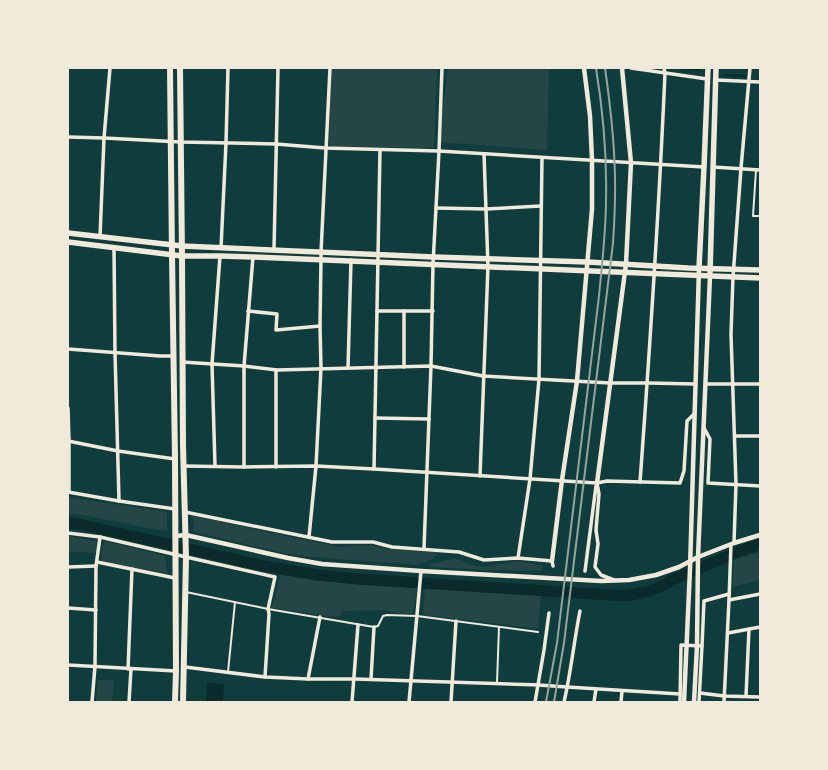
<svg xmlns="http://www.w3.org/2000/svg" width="828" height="770" font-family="Ubuntu,sans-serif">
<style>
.green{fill:#244646}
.water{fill:#0a2a2b}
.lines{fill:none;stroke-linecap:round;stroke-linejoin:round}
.stream{stroke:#0a2a2b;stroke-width:2}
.river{stroke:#0a2a2b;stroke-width:11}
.service{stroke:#f1e9da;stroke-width:2}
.minor{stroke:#f1e9da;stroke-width:3.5}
.tertiary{stroke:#f1e9da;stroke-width:4.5}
.primary{stroke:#f1e9da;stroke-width:5.5}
.trunk{stroke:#f1e9da;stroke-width:6}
.rail{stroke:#97a49c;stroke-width:2}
</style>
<rect width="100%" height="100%" fill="#0f3d3e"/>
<g class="green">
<polygon points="331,68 437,68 434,147 433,148 329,146 329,143"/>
<polygon points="448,68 549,68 547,150 438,142"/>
<path d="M68,497L167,512V531C134,526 101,517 68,513Z"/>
<path d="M193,516L339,547L371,545L387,549L435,552L437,554C433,560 423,563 416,565L313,557L284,553L194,532L193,525Z"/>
<polygon points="68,536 97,541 95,553 68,552"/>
<polygon points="105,541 165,556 167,573 104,563 101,558 103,545"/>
<polygon points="760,552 760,580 733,587 734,560"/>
<polygon points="455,558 471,565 485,567 517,561 542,565 542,571 485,570 430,567 430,564"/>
<path d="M280,575L323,581L417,588L413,613C401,616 390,610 378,610C366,610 354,611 342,611L340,617L325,616L272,608Z"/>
<polygon points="425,586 541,595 538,628 535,628 423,615"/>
<polygon points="98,680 114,680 112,702 96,702"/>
</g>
<polygon class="water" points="207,683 224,684 223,702 206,702"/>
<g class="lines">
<g class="stream">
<polyline points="677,68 698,70"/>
<polyline points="724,75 745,76"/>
</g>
<polyline class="river" points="68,523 79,524 264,566 318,575 358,579 626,596 650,591 664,585 672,580 702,567 742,550 760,544"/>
<g class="service">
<polyline points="756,170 753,216 760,216"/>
<polyline points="186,592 268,609 374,627 378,626 383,616 387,615 417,616 538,632"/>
<polyline points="228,672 235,602"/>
<polyline points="497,683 499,627"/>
</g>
<g class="minor">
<polyline points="631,68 707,79"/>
<polyline points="716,80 760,82"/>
<polyline points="68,137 104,138 181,142 276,144 325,148 439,151 704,167"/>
<polyline points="713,167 760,170"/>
<polyline points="436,208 486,209 541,206"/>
<polyline points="100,237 104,138 110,68"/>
<polyline points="114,248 115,353 119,501"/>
<polyline points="221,248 226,143 228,68"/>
<polyline points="274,249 278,68"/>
<polyline points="248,311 277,314 276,330 320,326"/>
<polyline points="377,311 433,311"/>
<polyline points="68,349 160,356 174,356"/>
<polyline points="182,362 244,366 277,370 431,366 483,376 610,383 648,383 695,384"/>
<polyline points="404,367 404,311"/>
<polyline points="348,368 351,260"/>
<polyline points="276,370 276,467"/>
<polyline points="706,384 760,384"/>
<polyline points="68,408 69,441 69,492"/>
<polyline points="375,418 429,419"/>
<polyline points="704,428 710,439 708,483 760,486"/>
<polyline points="735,436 760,436"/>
<polyline points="68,441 118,451 175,459"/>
<polyline points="184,466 244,467 316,466 374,469 597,483 607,481 680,483 684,471 687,421 694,414"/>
<polyline points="215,466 212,364 220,256"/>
<polyline points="244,467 244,366 253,257"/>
<polyline points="374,469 380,150"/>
<polyline points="480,476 488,266 484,154"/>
<path d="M640,482C650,346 659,209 665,73L664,68"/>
<polyline points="597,483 599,494 596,530 598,544 595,567 601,575 614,580"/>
<polyline points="68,492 119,501 175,509"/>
<polyline points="185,512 332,542 373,542 392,547 459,552 484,560 518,558 552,561 553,566"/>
<polyline points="68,533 100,537 186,557 275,577 268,609 269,614 265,677"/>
<polyline points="309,537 316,466 321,368 320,326 321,259 321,252 330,68"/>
<polyline points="734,543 736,484 731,334 733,277 741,168 750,68"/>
<polyline points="424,548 431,366 433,264 439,151 442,68"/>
<polyline points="518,558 530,479 539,379 542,158"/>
<polyline points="97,562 175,578"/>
<polyline points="68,567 96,566"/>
<polyline points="585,571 596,486"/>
<polyline points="729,600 760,594"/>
<polyline points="68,608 96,610"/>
<polyline points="728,633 760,627"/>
<polyline points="68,665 176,671"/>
<polyline points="185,667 265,677 308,679 355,679 539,685 567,687 680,694"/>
<polyline points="128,669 132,569"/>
<polyline points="308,679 320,617"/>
<polyline points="371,679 374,627"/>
<polyline points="700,693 724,696 760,697"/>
<polyline points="746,696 749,629"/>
<polyline points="92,702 95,666 96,566 100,537"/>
<polyline points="129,702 131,669"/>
<polyline points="352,702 358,625"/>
<polyline points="409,702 421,571"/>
<polyline points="451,702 456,621"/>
<polyline points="535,702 544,650 549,613"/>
<path d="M564,702C571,672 574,641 580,611"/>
<polyline points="594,702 596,689"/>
<polyline points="621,702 622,691"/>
<polyline points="680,702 681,645 702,646"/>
<polyline points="699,702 702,646 704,601 729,594"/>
<polyline points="724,702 729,600 731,544"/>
</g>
<g class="tertiary">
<polyline points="597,483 626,264 631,163 622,68"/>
<polyline points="175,536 186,535 288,558 322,564 421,571 601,581 629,580 656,575 679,567 698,557 734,543 760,535"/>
<polyline points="552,561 562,480 577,381 592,209 592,160 590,116 584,68"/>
<polyline points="684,702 690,569 699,268"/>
<polyline points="694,702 697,646 698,557 710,276"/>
</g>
<g class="primary">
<polyline points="68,233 182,246 434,257 588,262 688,268 760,270"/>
<path d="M68,242L182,256H220L253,257C422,263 591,270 760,278"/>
<polyline points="699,268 704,167 708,68"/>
<polyline points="710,272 716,68"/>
</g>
<g class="trunk">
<polyline points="170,68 172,255 175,459 176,671 175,702"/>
<polyline points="180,68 182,256 183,445 186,557 183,702"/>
</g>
<g class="rail">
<path d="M546,702L557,643L599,296C602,264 606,232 606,199C607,155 603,111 596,68"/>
<path d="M554,702L564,643L613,243C614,227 615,212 615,196C616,154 611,110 605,68"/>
</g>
</g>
<rect width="828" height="770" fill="none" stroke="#f1e9da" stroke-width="138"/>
</svg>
